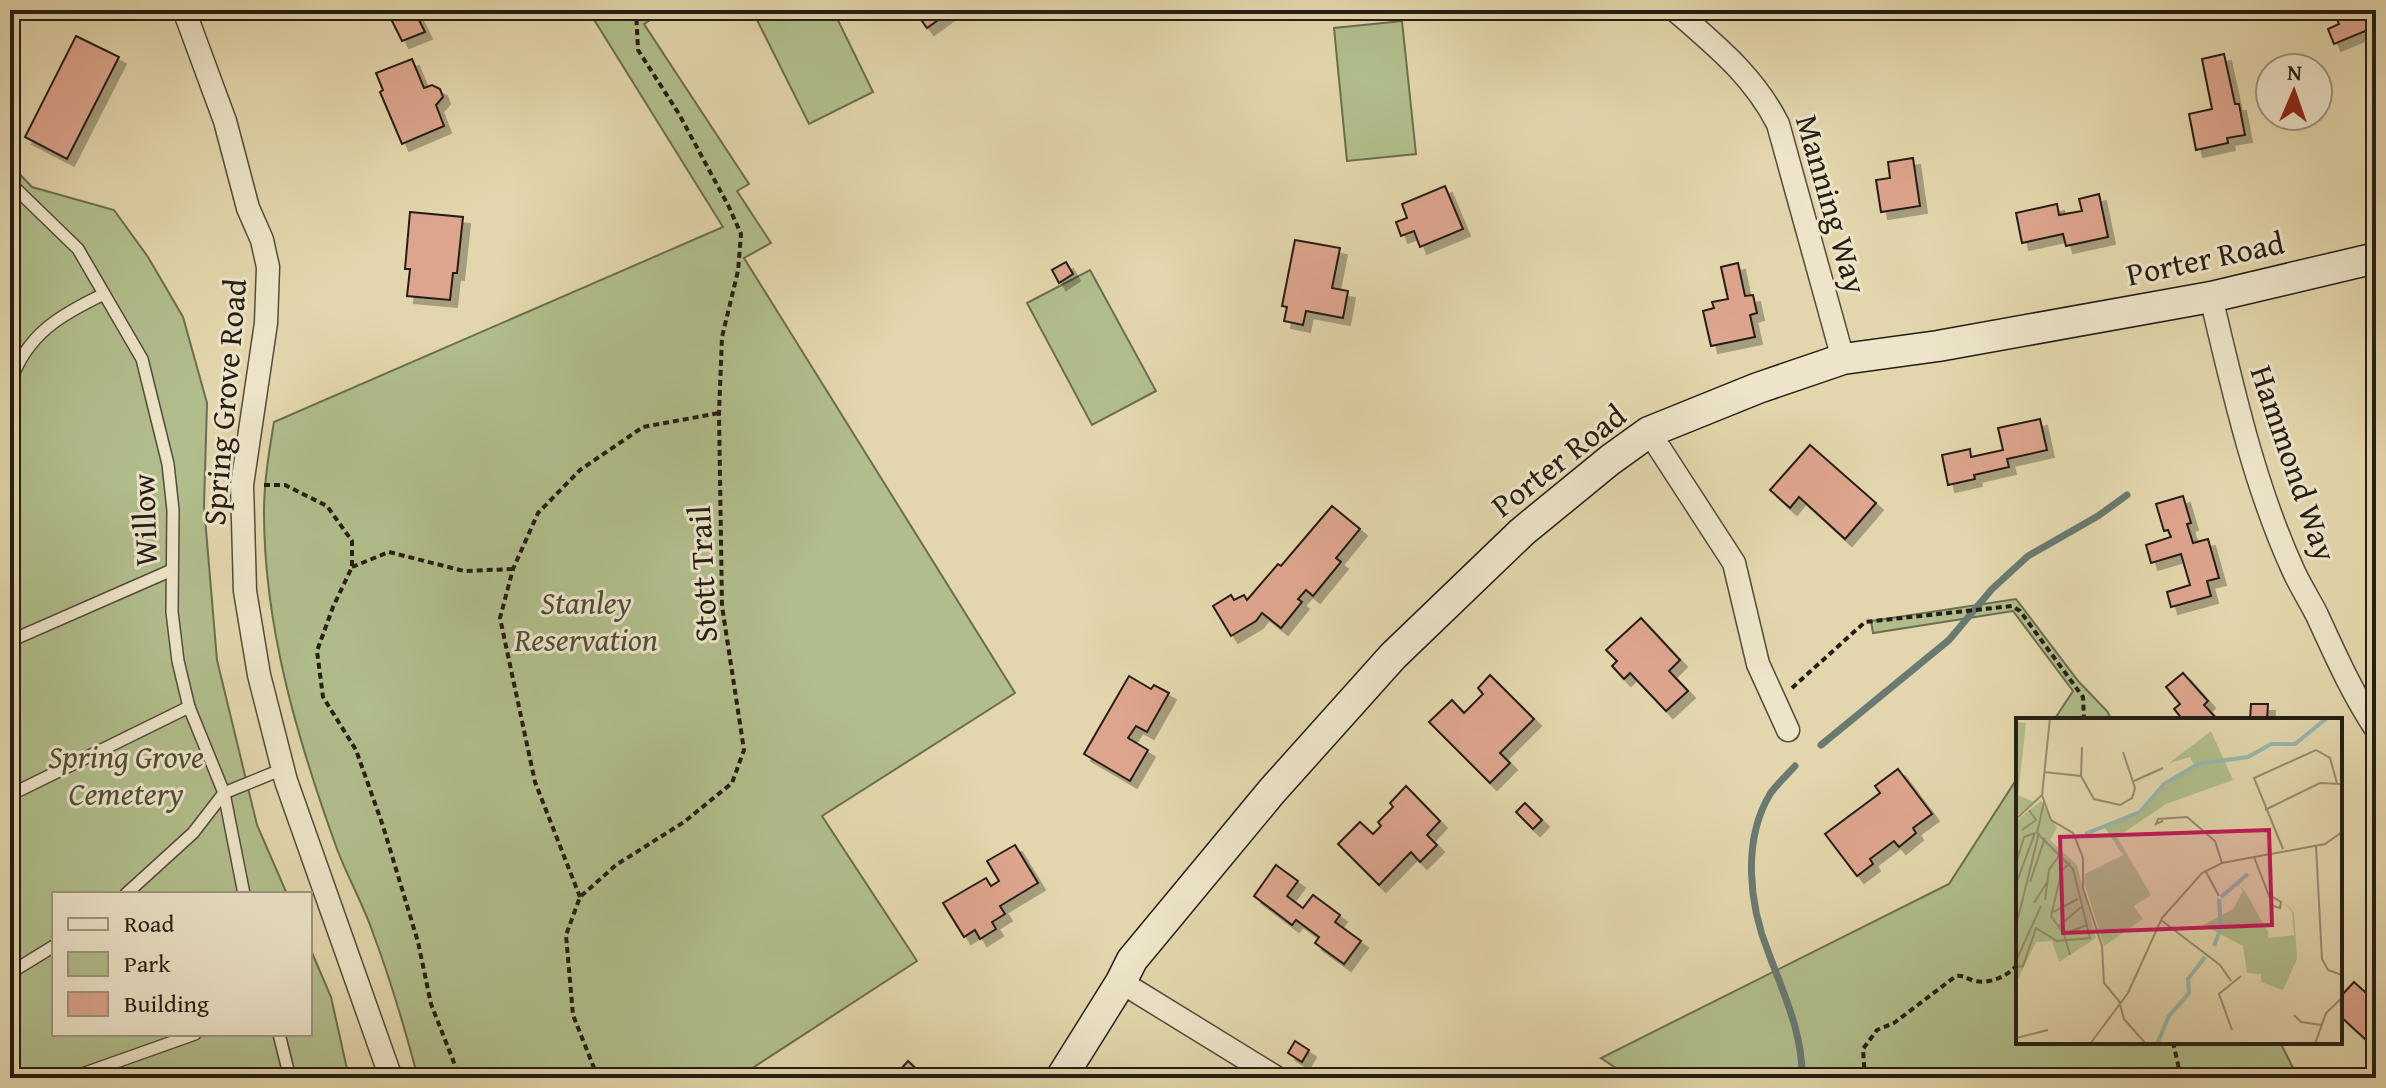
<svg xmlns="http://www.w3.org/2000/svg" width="2386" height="1088" font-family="'Gentium Book Plus',serif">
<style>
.green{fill:#b1be8c;stroke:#6b6e50;stroke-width:2}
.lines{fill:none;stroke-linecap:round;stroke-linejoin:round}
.stream{stroke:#697a72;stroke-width:7}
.building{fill:#dda58d;stroke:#251e14;stroke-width:2;filter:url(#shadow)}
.lane-casing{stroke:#544c3a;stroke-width:14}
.street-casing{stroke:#544c3a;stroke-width:25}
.secondary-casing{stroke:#251e14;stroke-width:33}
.path{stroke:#251e14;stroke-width:4;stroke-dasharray:6 4;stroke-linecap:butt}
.lane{stroke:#ede4c9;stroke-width:11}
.street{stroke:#ede4c9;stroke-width:22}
.secondary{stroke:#ede4c9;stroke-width:30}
.labels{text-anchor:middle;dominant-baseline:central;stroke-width:6;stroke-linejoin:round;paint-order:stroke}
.street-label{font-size:32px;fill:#251e14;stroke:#ede4c9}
.park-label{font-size:32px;font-style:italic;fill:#4f4e38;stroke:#ede4c9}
.inset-river{fill:none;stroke:#96b8b0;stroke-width:4}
.inset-road{fill:none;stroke:#978c6f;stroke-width:2}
.view{fill:#c2185b;fill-opacity:0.15;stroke:#c2185b;stroke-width:4}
.inset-edge{fill:none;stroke:#251e14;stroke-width:4}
</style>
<defs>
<filter id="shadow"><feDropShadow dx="7" dy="7" stdDeviation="0" flood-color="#0004"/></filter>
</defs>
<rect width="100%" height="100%" fill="#e3d6ac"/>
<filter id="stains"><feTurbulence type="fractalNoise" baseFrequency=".0025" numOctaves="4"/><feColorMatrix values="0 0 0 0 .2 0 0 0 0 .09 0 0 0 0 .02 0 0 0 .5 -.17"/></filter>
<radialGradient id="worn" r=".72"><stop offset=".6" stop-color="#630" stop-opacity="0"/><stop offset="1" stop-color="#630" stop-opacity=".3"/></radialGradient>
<g class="green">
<path d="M588,10H666L644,24L749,184L737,191L771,243L744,258L1015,693L822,816L917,961L737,1078H418C405,1029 391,981 373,933C363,904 348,878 337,849C298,741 264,628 264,512C264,482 269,452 274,422L723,227Z"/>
<polygon points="752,10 833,10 873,92 809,124"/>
<polygon points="1402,21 1416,154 1347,161 1334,28"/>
<polygon points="10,164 32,187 114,210 148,257 183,317 207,403 204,506 217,660 257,825 287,894 54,894 54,1034 310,1034 310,948 331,997 349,1078 10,1078"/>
<polygon points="1090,270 1156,391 1092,425 1027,303"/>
<polygon points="2016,599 2079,682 2107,711 2112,720 2054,720 2073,691 2013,611 1873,633 1871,621"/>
<polygon points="2018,777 2018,1042 2280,1042 2298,1078 1631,1078 1601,1058 1949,884"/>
</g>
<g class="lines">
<g class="stream">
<polyline points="1821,745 1949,640 1992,589 2028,556 2098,516 2127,495"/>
<path d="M1795,766C1787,775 1777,784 1770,794C1742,841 1749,905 1769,954C1784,995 1803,1034 1802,1078"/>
</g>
</g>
<g class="building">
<polygon points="414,10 425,32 402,41 391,19"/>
<polygon points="914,10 952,10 927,28"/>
<polygon points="2333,10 2368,10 2375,27 2334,44 2328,29 2339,24"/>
<polygon points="76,36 119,57 67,159 25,137"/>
<polygon points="2224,54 2235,104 2239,104 2245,135 2227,138 2228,143 2196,150 2189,114 2212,109 2202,59"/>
<polygon points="412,59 424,88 432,85 440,89 443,97 436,105 444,126 402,144 380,92 383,90 376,73"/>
<polygon points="1913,158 1920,206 1881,212 1876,180 1890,178 1888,162"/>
<polygon points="1445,186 1463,229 1420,247 1414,231 1401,236 1396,222 1407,218 1402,204"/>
<polygon points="2099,194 2108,237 2066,246 2063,234 2022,243 2016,213 2057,204 2059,215 2082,211 2079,199"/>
<polygon points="410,212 463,217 457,273 453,273 450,300 407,296 410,269 405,269"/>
<polygon points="1295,240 1340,248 1332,288 1348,291 1343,318 1306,311 1303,325 1284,321 1287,307 1282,306"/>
<polygon points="1066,262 1073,274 1059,283 1052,270"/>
<polygon points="1738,263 1745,296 1753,295 1757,313 1750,315 1755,337 1711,346 1703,311 1714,308 1712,302 1728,299 1721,267"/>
<polygon points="2040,419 2047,450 2007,459 2009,467 1974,475 1975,479 1948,485 1942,455 1970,449 1971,457 2003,450 1998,428"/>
<polygon points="1810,445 1876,503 1845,539 1799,497 1790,508 1770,490"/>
<polygon points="2183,496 2191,523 2187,524 2193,543 2208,539 2219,578 2207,581 2211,596 2171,607 2167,592 2190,585 2181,554 2151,563 2146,545 2171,537 2168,530 2164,531 2156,504"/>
<polygon points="1332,506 1360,529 1336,558 1341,562 1313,596 1306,590 1298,599 1302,602 1281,628 1262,613 1256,621 1231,636 1213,606 1231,595 1234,600 1244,595 1247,600 1278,564 1281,566"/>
<polygon points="1641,618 1680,660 1669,671 1688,691 1666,711 1630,673 1624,679 1612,666 1617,661 1606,650"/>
<polygon points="2183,673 2208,701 2204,705 2218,720 2183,720 2174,709 2180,704 2166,687"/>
<polygon points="1490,675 1534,719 1500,753 1510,763 1490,783 1429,722 1452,700 1464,713 1483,694 1478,688"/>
<polygon points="1129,676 1151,689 1154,685 1169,693 1147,732 1136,726 1128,738 1148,750 1130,781 1084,754"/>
<polygon points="2251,704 2268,704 2267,720 2250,720"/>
<polygon points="1898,769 1932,814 1913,828 1916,833 1899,847 1894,841 1870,859 1873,864 1857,876 1825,834 1880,793 1875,786"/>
<polygon points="1406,786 1440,821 1427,835 1437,845 1420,862 1411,852 1379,885 1338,844 1360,822 1373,834 1381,826 1378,822 1393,807 1390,803"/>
<polygon points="1525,803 1542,820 1533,829 1516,812"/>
<polygon points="1015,845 1038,883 1000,906 1005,914 992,922 996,929 980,939 975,930 964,937 943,903 986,878 991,886 999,881 987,861"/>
<polygon points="1276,865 1298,881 1287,896 1303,908 1313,895 1340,915 1335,922 1361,941 1344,964 1315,943 1319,937 1296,920 1292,925 1254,896"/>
<polygon points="2354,982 2376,1002 2376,1049 2340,1016 2340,997"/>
<polygon points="1295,1041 1309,1050 1302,1062 1288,1053"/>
<polygon points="908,1061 926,1078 893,1078"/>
<polygon points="1494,1069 1514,1078 1490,1078"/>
</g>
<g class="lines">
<defs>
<g id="lane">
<polyline points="10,183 78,249 142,359 168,464 173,510 172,612 178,661 189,707 224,793 244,894"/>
<path d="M10,383C27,334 60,315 104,294"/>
<polyline points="10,641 172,570"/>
<polyline points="10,795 189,707"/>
<polyline points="126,894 193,833 224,793 283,769"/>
<polyline points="10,973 54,946"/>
<polyline points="279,1034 290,1078"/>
<polyline points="71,1078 195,1034"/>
</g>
<g id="street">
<polyline points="184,10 225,121 248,208 262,240 268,267 266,323 242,485 245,591 259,675 286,781 391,1078"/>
<path d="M1675,10C1716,46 1753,75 1778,124L1843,359"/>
<path d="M2211,297C2233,390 2254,485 2294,572C2301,587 2310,601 2317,615C2335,654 2352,693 2376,729"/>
<polyline points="1649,432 1734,563 1758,664 1788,730"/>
<polyline points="1121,982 1277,1078"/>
</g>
<polyline id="secondary" points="1061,1078 1121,982 1132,960 1272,791 1393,656 1522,532 1610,460 1649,432 1758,388 1843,359 1938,346 2211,297 2376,258"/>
</defs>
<use href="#lane" class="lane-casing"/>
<use href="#street" class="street-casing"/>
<use href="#secondary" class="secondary-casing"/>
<g class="path">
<polyline points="264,485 285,485 327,506 352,541 352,567 333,607 317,651 323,697 356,750 383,826 418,942 431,1004 460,1078"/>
<polyline points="352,567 389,552 464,571 512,569"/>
<polyline points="1792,688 1865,622 2012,606 2020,611 2083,697 2084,720"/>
<polyline points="580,897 535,782 500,618 513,569 538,513 580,470 643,427 719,413"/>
<polyline points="2173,1042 2181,1078"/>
<polyline points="598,1078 573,1015 566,935 580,897 616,865 684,822 732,783 744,750 722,606 719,413 722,337 738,271 741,234 729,207 679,114 638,50 636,10"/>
<path d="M1865,1078L1863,1049L1877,1030L1894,1023L1956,976C1964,975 1967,979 1975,981C1991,984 2008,976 2018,964"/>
</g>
<use href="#lane" class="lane"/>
<use href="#street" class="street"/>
<use href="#secondary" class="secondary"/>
</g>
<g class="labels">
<g class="street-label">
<text transform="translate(1832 204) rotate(74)">Manning Way</text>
<text transform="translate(2205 258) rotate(-12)">Porter Road</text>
<text transform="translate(224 402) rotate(-85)">Spring Grove Road</text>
<text transform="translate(1558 460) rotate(-38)">Porter Road</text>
<text transform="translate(2294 463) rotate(71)">Hammond Way</text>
<text transform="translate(144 520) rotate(-92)">Willow</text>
<text transform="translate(702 574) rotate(-93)">Stott Trail</text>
</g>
<g class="park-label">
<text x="586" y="602">Stanley<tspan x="586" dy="37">Reservation</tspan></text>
<text x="126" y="756">Spring Grove<tspan x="126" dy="37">Cemetery</tspan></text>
</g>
</g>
<g transform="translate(2016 718)">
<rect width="326" height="326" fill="#e3d6ac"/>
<path d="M0,4L10,5L2,77L18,84L0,98ZM195,13L217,62L150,86L101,119L135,177L118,188L127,201L88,228L68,164L69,156L107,137L89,110L124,95L141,74L178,47L174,39L153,45ZM25,83L41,110L34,122L61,147L80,220L43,244L36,223L20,224L0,265V103ZM222,166L230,175L252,214V220L278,217L276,194L267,183L278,194L281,241L267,272L245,264V256L231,255L227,228L187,207L217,191L227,173L222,167L209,168Z" fill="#b1be8c"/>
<path class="inset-river" d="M69,116L124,94L148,66L182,46L232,39L255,26H279L311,0M205,179L232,156M198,228L205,210L203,181M141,326L153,298L173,275L172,261L189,239"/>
<path class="inset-road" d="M66,29L65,58L78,81L104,87L116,80L119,70L107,34M28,54L65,58M118,63L147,50M26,77L35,102L57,115L67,140V170L86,228L88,265L103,283L108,301L130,326M249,92L304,65L326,66M0,101L26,77L34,0M147,103L140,106L142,101L171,99L199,123L206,145M6,112L20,102L13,92M300,128L306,241L312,252L326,257M267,131L238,60L300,32L314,40L321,65M238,139L257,188L264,190L265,184L255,178M54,145L46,152L35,198L48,216L54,237M0,146L8,119L19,115M189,152L203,178M14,164L29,120M0,166L19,115M29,182L33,152L45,135M18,185L31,164M37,194L62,181M145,202L204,247L215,263M0,208L23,115M43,208L65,189M48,216L71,207M0,243L25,188M0,249L7,248L20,210L41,223L74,220L57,151L21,115L28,84M278,297L285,304L306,307M216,312L203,276L225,258M0,320L32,312M74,326L112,275L146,200L186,155L206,145L309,126L326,114M299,326L310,295L326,280"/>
<path class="view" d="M253,112L256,207L47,215L44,119Z"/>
<rect width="326" height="326" class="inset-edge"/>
</g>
<rect width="2386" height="1088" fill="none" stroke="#e3d6ac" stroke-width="40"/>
<rect x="12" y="12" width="2362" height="1064" fill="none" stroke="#251e14" stroke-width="4"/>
<rect x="20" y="20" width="2346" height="1048" fill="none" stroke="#251e14" stroke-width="2"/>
<rect x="52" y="892" width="260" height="144" fill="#ede4c9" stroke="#9d9581" stroke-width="2"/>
<rect x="68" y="918" width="40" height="12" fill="#ede4c9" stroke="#9d9581" stroke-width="2"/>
<text x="124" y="932" font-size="24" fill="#251e14">Road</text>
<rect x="68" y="952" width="40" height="24" fill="#b1be8c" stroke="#9d9581" stroke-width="2"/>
<text x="124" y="972" font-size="24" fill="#251e14">Park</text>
<rect x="68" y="992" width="40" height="24" fill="#dda58d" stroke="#9d9581" stroke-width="2"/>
<text x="124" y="1012" font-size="24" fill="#251e14">Building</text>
<g transform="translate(2294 92) rotate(2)"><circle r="38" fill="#ede4c9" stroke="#9d9581" stroke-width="2"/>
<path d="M0-6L14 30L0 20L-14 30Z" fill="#8f2418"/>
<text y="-12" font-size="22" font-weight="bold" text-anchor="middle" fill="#251e14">N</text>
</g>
<rect width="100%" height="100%" filter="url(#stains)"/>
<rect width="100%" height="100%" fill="url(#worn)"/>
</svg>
